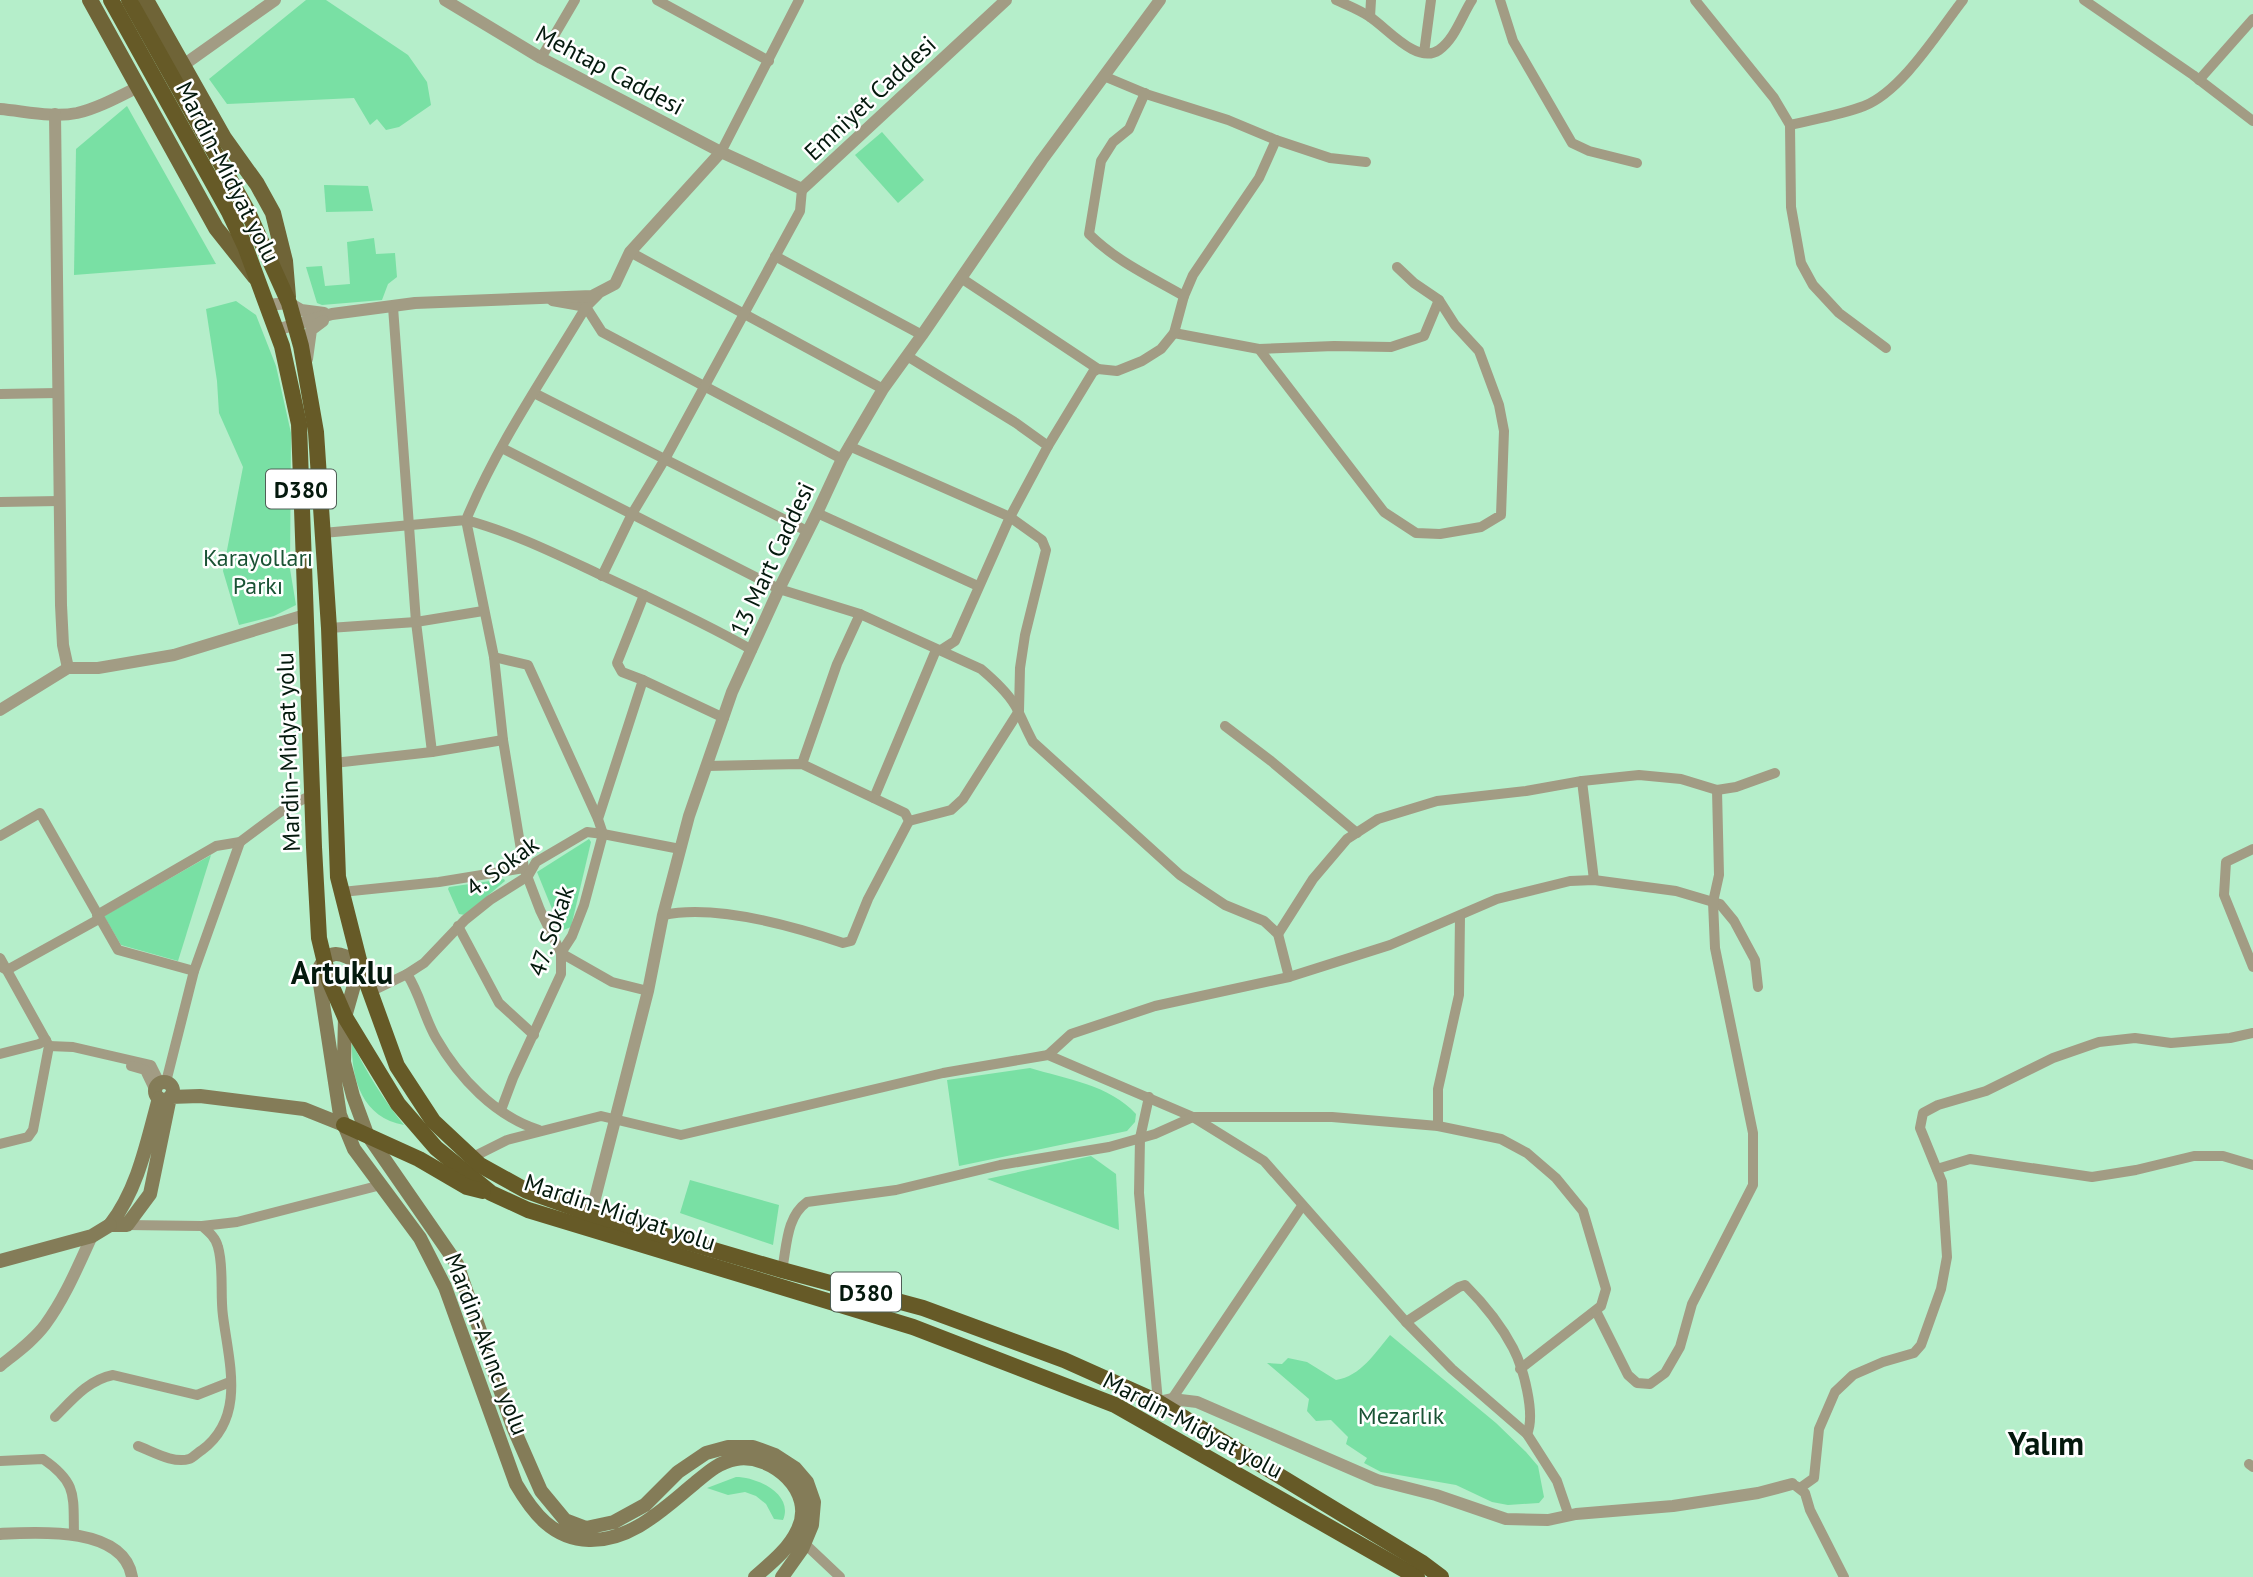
<svg xmlns="http://www.w3.org/2000/svg" width="2253" height="1577" font-family="'PT Sans',sans-serif">
<style>
.green{fill:#79e0a4}
.lines{fill:none;stroke-linecap:round;stroke-linejoin:round}
.minor{stroke:#a29c84;stroke-width:10}
.tertiary{stroke:#a29c84;stroke-width:12}
.secondary{stroke:#847c58;stroke-width:14}
.primary{stroke:#6f6437;stroke-width:16}
.trunk{stroke:#665a27;stroke-width:16}
.labels{text-anchor:middle;dominant-baseline:central;stroke-width:5;stroke-linejoin:round;paint-order:stroke}
.shield{fill:#fff;stroke:#4f5e56;stroke-width:2}
.shield-label{font-size:23px;font-weight:bold;fill:#04190d}
.street-label{font-size:24px;fill:#04190d;stroke:#fff}
.park-label{font-size:24px;fill:#1a5335;stroke:#fff}
.district-label{font-size:32px;font-weight:bold;fill:#04190d;stroke:#fff}
</style>
<rect width="100%" height="100%" fill="#b5eeca"/>
<g class="green">
<polygon points="306,0 326,0 408,55 427,82 431,105 399,127 386,130 377,119 370,125 354,98 227,104 209,79"/>
<polygon points="127,106 216,264 74,275 76,149"/>
<polygon points="882,132 924,180 898,203 855,155"/>
<polygon points="324,185 368,186 373,211 326,212"/>
<polygon points="374,238 376,254 395,253 397,277 388,284 382,300 322,305 317,303 306,267 322,266 325,286 350,284 347,242"/>
<polygon points="236,301 256,315 276,366 291,433 290,569 296,605 274,616 239,625 223,571 243,467 219,413 217,381 206,309"/>
<polygon points="589,839 591,842 571,927 561,931 537,872"/>
<polygon points="211,855 178,961 121,945 104,916"/>
<polygon points="504,879 505,881 465,915 459,914 448,889 449,887"/>
<path d="M352,1043C367,1073 383,1099 404,1125C363,1118 351,1080 352,1043Z"/>
<path d="M1030,1068C1066,1079 1110,1085 1136,1114L1135,1122L1127,1131L959,1166L947,1080Z"/>
<polygon points="1091,1156 1116,1174 1119,1230 987,1179"/>
<polygon points="690,1180 779,1205 773,1245 680,1213"/>
<path d="M1390,1335L1496,1423L1526,1452L1538,1466L1544,1497L1539,1503L1508,1505L1492,1502L1456,1485L1381,1472L1364,1463L1367,1458L1346,1444L1348,1437L1331,1420L1316,1421L1307,1411L1309,1399L1267,1363L1282,1364L1288,1358L1307,1362L1336,1380C1361,1376 1375,1353 1390,1335Z"/>
<path d="M736,1477C757,1477 794,1494 783,1520L774,1519L766,1504L756,1496L745,1492L728,1495L707,1488Z"/>
</g>
<g class="lines">
<g class="minor">
<polyline points="657,0 769,61"/>
<path d="M1336,0C1347,5 1360,10 1370,17C1387,28 1417,65 1439,50C1455,39 1462,15 1472,0"/>
<polyline points="1500,0 1513,41 1572,143 1589,151 1637,163"/>
<polyline points="1695,0 1774,98 1790,125 1791,207 1801,263 1813,285 1839,313 1886,348"/>
<polyline points="2084,0 2193,75 2253,121"/>
<polyline points="1370,17 1371,0"/>
<polyline points="1424,53 1431,0"/>
<polyline points="541,58 575,0"/>
<polyline points="1106,77 1149,95 1228,120 1276,140 1330,158 1366,162"/>
<polyline points="2199,80 2253,19"/>
<path d="M1145,93L1129,129L1113,142L1101,161L1089,234C1116,261 1151,277 1184,296"/>
<path d="M1790,125C1815,119 1840,115 1864,106C1902,91 1938,32 1963,0"/>
<polyline points="721,152 799,0"/>
<polyline points="630,252 883,389"/>
<polyline points="775,256 922,335"/>
<polyline points="961,278 1098,369"/>
<polyline points="552,301 586,307 602,332 842,459"/>
<polyline points="393,307 416,622 432,752"/>
<polyline points="1174,333 1259,349 1384,512 1416,533 1440,534 1481,527 1501,515 1504,431 1499,405 1479,351 1455,325 1439,300 1414,283 1397,267"/>
<polyline points="1259,349 1334,346 1391,347 1424,336 1439,300"/>
<polyline points="907,356 1016,423 1048,446 1010,517 955,641 941,650"/>
<polyline points="534,393 807,531"/>
<polyline points="0,394 58,393"/>
<polyline points="849,446 1010,517 1042,540 1046,550 1025,635 1020,668 1019,711 963,799 951,810 909,821"/>
<polyline points="1048,446 1093,372 1098,369 1117,371 1142,361 1161,349 1174,333 1184,296 1193,275 1259,178 1276,140"/>
<path d="M502,448L779,589L860,614L981,669C994,680 1011,695 1018,711C1023,721 1027,731 1033,742L1180,875L1225,905L1264,921L1278,934L1289,977"/>
<polyline points="0,502 59,501"/>
<polyline points="817,513 978,586"/>
<path d="M323,533L466,520C497,445 544,377 586,307L598,295"/>
<polyline points="602,576 632,514 665,459 800,211 802,189"/>
<polyline points="644,595 617,663 622,672 643,680 724,718"/>
<polyline points="329,628 416,622 483,611"/>
<polyline points="494,657 528,665 598,819"/>
<polyline points="1225,726 1271,761 1357,833"/>
<polyline points="334,763 432,752 503,740"/>
<polyline points="802,764 837,664 860,614"/>
<polyline points="1582,781 1594,880"/>
<polyline points="874,798 936,650"/>
<polyline points="0,836 40,813 118,950 194,971"/>
<polyline points="2253,849 2226,862 2224,895 2253,967"/>
<polyline points="342,892 439,882 524,868"/>
<polyline points="97,915 216,846 240,842 287,807 312,795"/>
<path d="M663,915C715,904 793,926 843,943L851,941L868,899L909,821L905,813L802,764L707,766"/>
<polyline points="458,926 499,1003 534,1035"/>
<polyline points="1278,934 1313,879 1347,839 1378,819 1437,801 1526,791 1582,781 1639,775 1681,779 1717,790 1736,787 1775,773"/>
<polyline points="0,958 49,1046 33,1130 28,1137 0,1144"/>
<polyline points="1,967 7,970 99,919"/>
<path d="M407,974C420,994 424,1017 436,1038C459,1078 495,1116 539,1130"/>
<path d="M648,991L612,982L561,953L540,910L524,868L503,740L494,657L466,520C514,533 556,554 601,575C652,599 703,622 752,650"/>
<polyline points="370,992 407,974 424,963 465,920 490,900 528,876 536,862 587,832 603,834 680,849"/>
<polyline points="49,1046 73,1047 151,1065 160,1083"/>
<polyline points="0,1054 39,1044 46,1040"/>
<polyline points="1048,1055 1071,1034 1155,1006 1289,977 1390,945 1497,899 1570,881 1594,880 1676,891 1720,904 1734,921 1755,960 1758,987"/>
<polyline points="131,1066 145,1070 155,1091"/>
<polyline points="166,1082 194,971 240,842"/>
<polyline points="1149,1097 1140,1138 1139,1193 1158,1402"/>
<polyline points="501,1110 513,1078 561,974 561,953 572,936 584,905 603,834 598,819 643,680"/>
<polyline points="1438,1126 1438,1089 1459,995 1460,916"/>
<polyline points="471,1158 507,1140 601,1116 681,1135 943,1073 1048,1055 1193,1117 1264,1161 1406,1322 1452,1369 1527,1434 1557,1481 1569,1516"/>
<polyline points="1937,1169 1970,1159 2092,1177 2136,1170 2194,1156 2223,1156 2253,1165"/>
<polyline points="127,1225 202,1226 237,1222 381,1185"/>
<path d="M782,1270C787,1246 786,1217 807,1202L896,1190L1000,1165L1109,1147L1155,1134L1193,1117H1332L1438,1126L1501,1139L1527,1153L1556,1178L1583,1211L1606,1289L1601,1306L1520,1369"/>
<polyline points="1596,1311 1628,1375 1637,1383 1650,1384 1665,1373 1680,1347 1692,1304 1753,1185 1753,1133 1715,948 1713,902 1719,875 1717,790"/>
<path d="M1406,1322L1459,1287L1465,1285C1483,1303 1501,1325 1513,1348C1523,1367 1536,1414 1527,1434"/>
<polyline points="1172,1399 1302,1206"/>
<path d="M55,1417C72,1400 88,1380 113,1375L197,1395L230,1382"/>
<path d="M138,1446C152,1451 173,1464 189,1459C193,1458 198,1452 202,1450C246,1417 229,1363 223,1316C220,1295 224,1267 218,1247C216,1238 209,1232 202,1226"/>
<path d="M0,1461L43,1459C78,1483 73,1496 74,1535"/>
<polyline points="2249,1464 2253,1467"/>
<polyline points="1796,1486 1805,1493 1810,1510 1844,1577"/>
<polyline points="1800,1488 1814,1478 1819,1429 1835,1392 1853,1375 1883,1362 1914,1353 1921,1345 1941,1289 1947,1257 1942,1182 1920,1128 1923,1113 1938,1105 1986,1091 2053,1058 2099,1042 2135,1038 2171,1043 2230,1038 2253,1033"/>
<polyline points="804,1543 840,1577"/>
</g>
<g class="tertiary">
<polyline points="445,0 541,58 721,152"/>
<polyline points="182,66 275,0"/>
<path d="M0,109C24,111 53,118 77,113C98,108 118,97 138,87"/>
<polyline points="55,114 61,605 63,645 68,668"/>
<polyline points="267,305 289,303 301,310 324,313"/>
<polyline points="276,330 332,314 415,303 592,296 615,284 630,252 721,152 802,189 1006,0"/>
<polyline points="307,359 311,330 323,321"/>
<polyline points="0,710 68,668 98,668 174,655 305,615"/>
<polyline points="591,1214 648,991 663,915 689,816 732,692 779,589 817,513 842,459 883,389 922,335 1042,160 1160,0"/>
<path d="M0,1366C16,1353 33,1341 45,1325C65,1298 78,1266 92,1236"/>
<polyline points="1158,1402 1172,1399 1197,1402 1377,1480 1436,1495 1506,1519 1548,1520 1576,1514 1673,1506 1758,1493 1792,1484"/>
<path d="M0,1534C37,1532 124,1526 132,1577"/>
</g>
<g class="secondary">
<circle cx="164" cy="1091" r="9"/>
<path d="M159,1098C147,1142 138,1189 110,1225H127L150,1194L170,1097L200,1096L304,1109L344,1125"/>
<polyline points="0,1261 92,1236 110,1225"/>
<path d="M755,1577C771,1563 789,1549 798,1529C816,1492 772,1453 736,1459C719,1462 708,1472 695,1483C664,1508 632,1541 589,1540C553,1539 533,1513 516,1484L445,1287L420,1238L354,1149L340,1115L318,971C328,947 341,952 360,964L345,1017L344,1062L353,1096L367,1134L457,1264L513,1427L541,1491L565,1520L586,1528L614,1522L645,1505L678,1472L706,1453L728,1447H753L775,1455L795,1468L807,1482L814,1502L812,1525L802,1549L782,1577"/>
</g>
<g class="primary">
<polyline points="90,0 216,228 255,277"/>
<polyline points="146,0 224,138 257,184 273,213 285,261 288,297"/>
</g>
<g class="trunk">
<polyline points="111,0 229,212 245,246 282,346 299,424 314,847 319,938 329,980 345,1017 398,1104 436,1148 491,1193 528,1210 913,1327 1115,1405 1417,1577"/>
<polyline points="129,0 247,210 289,303 301,346 316,432 329,628 338,877 360,964 397,1066 433,1121 480,1165 527,1191 591,1214 782,1270 923,1308 1064,1360 1158,1402 1421,1562 1441,1577"/>
<polyline points="344,1125 419,1159 467,1187 483,1191"/>
</g>
</g>
<g class="labels">
<g class="shield">
<rect x="266" y="469.5" width="70" height="39" rx="5"/>
<rect x="831" y="1272.5" width="70" height="39" rx="5"/>
</g>
<g class="shield-label">
<text x="301" y="489">D380</text>
<text x="866" y="1292">D380</text>
</g>
<g class="street-label">
<text transform="translate(610 70) rotate(28)">Mehtap Caddesi</text>
<text transform="translate(870 98) rotate(-43)">Emniyet Caddesi</text>
<text transform="translate(228 172) rotate(63)">Mardin-Midyat yolu</text>
<text transform="translate(772 559) rotate(-65)">13 Mart Caddesi</text>
<text transform="translate(288 752) rotate(-92)">Mardin-Midyat yolu</text>
<text transform="translate(502 866) rotate(-37)">4. Sokak</text>
<text transform="translate(551 931) rotate(-71)">47. Sokak</text>
<text transform="translate(620 1212) rotate(18)">Mardin-Midyat yolu</text>
<text transform="translate(487 1344) rotate(69)">Mardin-Akıncı yolu</text>
<text transform="translate(1193 1425) rotate(28)">Mardin-Midyat yolu</text>
</g>
<g class="park-label">
<text x="258" y="557">Karayolları<tspan x="258" dy="28">Parkı</tspan></text>
<text x="1401" y="1415">Mezarlık</text>
</g>
<g class="district-label">
<text x="342" y="972">Artuklu</text>
<text x="2046" y="1443">Yalım</text>
</g>
</g>
</svg>
